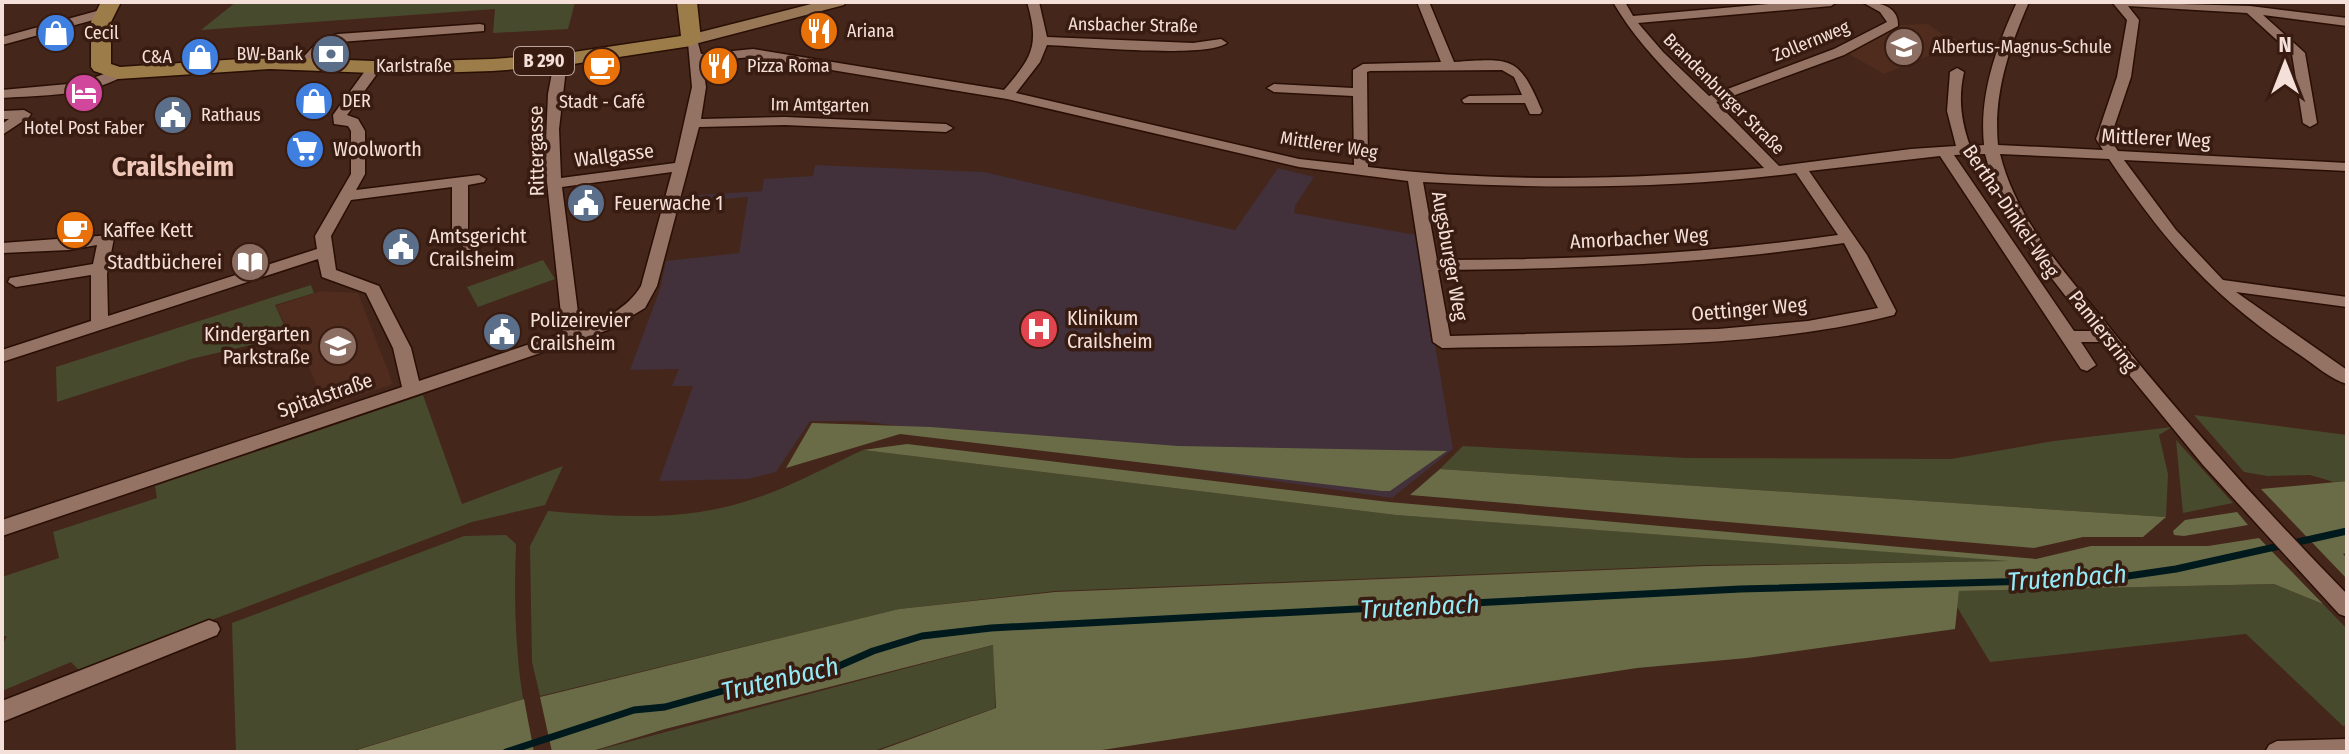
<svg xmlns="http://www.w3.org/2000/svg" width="2349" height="754" font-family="'Fira Sans Condensed',sans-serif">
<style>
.built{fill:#502c1e}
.medical{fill:#42303a}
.green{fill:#484a2d}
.forest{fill:#696c47}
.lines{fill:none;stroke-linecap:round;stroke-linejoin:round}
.stream{stroke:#00191c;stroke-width:7}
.street-casing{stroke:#290e04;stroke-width:3}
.secondary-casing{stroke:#290e04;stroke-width:3}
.primary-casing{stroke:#290e04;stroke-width:3}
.street{fill:#947264;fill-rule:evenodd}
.secondary{fill:#987757;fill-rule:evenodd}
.primary{fill:#9c7d4a;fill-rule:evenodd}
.labels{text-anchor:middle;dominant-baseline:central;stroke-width:7;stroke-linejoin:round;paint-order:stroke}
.far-street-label{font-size:18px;fill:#f4e0d8;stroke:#391c11}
.far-poi-label{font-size:18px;fill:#f4e0d8;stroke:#391c11;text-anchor:start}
.shield{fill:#391c11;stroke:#bca59c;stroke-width:2}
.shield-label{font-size:18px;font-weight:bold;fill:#f4e0d8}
.street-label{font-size:20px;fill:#f4e0d8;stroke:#391c11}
.poi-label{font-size:20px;fill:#f4e0d8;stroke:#391c11;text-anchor:start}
.near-water-label{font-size:26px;font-style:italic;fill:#95eaf8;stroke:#391c11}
.district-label{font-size:28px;font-weight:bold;fill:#efc8b9;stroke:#391c11}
</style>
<rect width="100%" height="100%" fill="#44261b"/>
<g class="built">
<polygon points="1928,24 1940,33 1963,42 1884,74 1847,53 1899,25"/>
<polygon points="321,291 358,293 393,384 325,407 305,357 290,336 276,306"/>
</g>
<polygon class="medical" points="815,165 984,172 1235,230 1278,168 1314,177 1295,206 1294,213 1416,235 1453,449 1392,498 863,421 810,421 776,472 748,479 659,481 693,386 672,386 679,369 630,370 660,289 666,261 739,253 748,197 679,203 682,196 762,191 764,179 813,176"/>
<g class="green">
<polygon points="236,2 575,2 568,29 493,33 495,9 201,30"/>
<polygon points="543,260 555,279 478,307 467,287"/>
<polygon points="311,285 314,293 275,305 289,336 191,359 57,402 56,367"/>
<polygon points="423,395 462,504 563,466 545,505 472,522 79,670 71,662 2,691 2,646 7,636 2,636 2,577 59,558 53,532 157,498 155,486"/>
<polygon points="2194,415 2347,435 2347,481 2334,482 2310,475 2267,476 2244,472"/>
<polygon points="2172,427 2159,435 2168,474 2166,517 1440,469 1463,446 1687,458 1951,459 2054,441"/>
<polygon points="2176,440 2233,503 2183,513"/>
<path d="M863,450L1396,515L2020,561L1706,565L1055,591L899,609L540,696L532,662L530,546L548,511C615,517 685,522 750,500C789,488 826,467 863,450Z"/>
<path d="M506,535L516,544C514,596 515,647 523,699L348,752H236L232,623L464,536Z"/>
<polygon points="2274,584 2323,604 2347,629 2347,725 2343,726 2246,634 1990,662 1957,607 1959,591"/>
<polygon points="994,645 995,708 871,752 590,752"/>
</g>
<g class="forest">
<polygon points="812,423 931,427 1178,446 1447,451 1390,491 1382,491 900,434 786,468"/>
<polygon points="907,444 1389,502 2036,559 2091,546 2208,546 2259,538 2323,604 2274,584 1959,591 1955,629 1747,658 1637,668 1089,752 875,752 996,708 993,645 665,729 589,752 552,752 540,697 899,609 1055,592 1706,566 2009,561 1396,515 863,450"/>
<polygon points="1440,469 2166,517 2143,537 2083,537 2034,548 1410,495"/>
<polygon points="2347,481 2347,553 2343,554 2347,558 2347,579 2261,489"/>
<polygon points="2237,512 2248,525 2184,536 2174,535 2173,531 2185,520"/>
<polygon points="524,699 534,752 350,752"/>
</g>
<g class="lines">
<polyline class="stream" points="506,752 634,710 665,707 780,675 823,673 873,651 922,636 991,628 1740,589 2107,579 2176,569 2347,531"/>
<defs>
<g id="street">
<path d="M1027,2H1039L1047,37L1193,43L1221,39L1227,43C1205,59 1081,46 1047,45L1040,62L1016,93L1299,159L1354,165L1353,96L1274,92L1267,88L1274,84L1353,88V70L1363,64L1441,62L1417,2H1429L1454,62C1512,58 1519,56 1542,111L1540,114H1530L1525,103H1464L1462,100L1469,96L1522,95L1514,77L1502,70L1370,71L1367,72L1368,167C1500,183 1632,180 1764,168C1714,115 1648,63 1613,2H1625L1633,16L1790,2H1837L1831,6L1638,23L1663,52L1709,96L1834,49L1887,22L1880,12L1862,2C1879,2 1899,6 1898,26L1844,55L1716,102L1779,166L1911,149L1956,146L1947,111L1950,72L1957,68L1964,72C1958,98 1961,121 1970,146L1984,145C1979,94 1996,48 2017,2H2029C2009,48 1993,94 1998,145L2103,150L2096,139L2117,77L2127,20L2112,2L2250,6L2347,18V26L2263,15L2305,53L2317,123L2310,127L2303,123L2292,54L2247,13L2128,6L2139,20L2131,77L2110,139L2118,151L2347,163V171L2124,160L2176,230L2223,280L2347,297V307L2236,292L2347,370V384C2330,379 2315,365 2300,355C2215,299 2166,244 2109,159L2000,154C2016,219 2064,271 2105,322C2181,417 2262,507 2347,594V617L2339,614L2203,465L2102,342H2081L2096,365L2087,371L2081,369L1940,156L1809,171L1867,255L1896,311L1894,315C1751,352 1589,344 1442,348L1433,342L1408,181L1299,167L1007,99L753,57L702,61L706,87L701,119L785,117L946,124L953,128L946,132L785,125L699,127L657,286L645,308L608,330L2,536V520L402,387L393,348L366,293L322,277L318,259L2,362V350L91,321V275L16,287L8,282L10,278L93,264L97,245L69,250L2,253V243L112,235L114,238L107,274L108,316L317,249L315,236L351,174V131L348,126L334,124L333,115L370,64H380L382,67L347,115L358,119L365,131V174L356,190L479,175L486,179L484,182L468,185V233L480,247L478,250H466L452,234V187L351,200L331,236L336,270L379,286L381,290L411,348L419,381L563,333L545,163L548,94L555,57L567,60L559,129L561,178L675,163L692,87L688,43H698L701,54L753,49L1004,90C1032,57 1040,46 1027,2ZM1985,154C2002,222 2051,277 2093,331H2074L1954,155ZM672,172L641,286C628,308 603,320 580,328L562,187ZM1796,173L1838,235C1705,254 1571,260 1437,260L1423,182C1548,189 1672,189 1796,173ZM1844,243L1878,308L1808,321L1718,329L1450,336L1438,270C1574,269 1709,264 1844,243Z"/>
<polygon points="104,9 108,10 108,16 2,45 2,37"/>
<polygon points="480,24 484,25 484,31 340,42 329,46 310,66 298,63 319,40 338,34"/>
<path d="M118,69L123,70V76C87,97 42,95 2,98V90L79,83Z"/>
<polygon points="24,110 31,114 29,117 2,135 2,124 9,119 2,119 2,111"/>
<polygon points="209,620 217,623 220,629 217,635 2,722 2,701"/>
<polygon points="2347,739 2347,752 2265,752 2269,745 2277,741"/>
</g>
<polygon id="secondary" points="819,2 846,2 844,5 691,45 682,40 685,36"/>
<polygon id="primary" points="101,2 121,2 111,22 111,64 120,67 270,57 399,62 492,59 560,54 681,36 677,2 697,2 701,40 691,46 560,66 492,71 399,74 270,69 118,79 94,71 91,67 91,22"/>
</defs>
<use href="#street" class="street-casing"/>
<use href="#secondary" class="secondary-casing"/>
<use href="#primary" class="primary-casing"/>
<use href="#street" class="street"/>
<use href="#secondary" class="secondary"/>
<use href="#primary" class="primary"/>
</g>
<defs>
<symbol id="restaurant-disc" viewBox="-11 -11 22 22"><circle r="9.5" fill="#e8710a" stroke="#391c11"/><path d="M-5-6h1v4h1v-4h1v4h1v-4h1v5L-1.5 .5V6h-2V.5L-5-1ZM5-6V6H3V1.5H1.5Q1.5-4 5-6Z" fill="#fff"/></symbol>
<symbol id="shop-disc" viewBox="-11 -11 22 22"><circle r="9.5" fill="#3f7fe0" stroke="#391c11"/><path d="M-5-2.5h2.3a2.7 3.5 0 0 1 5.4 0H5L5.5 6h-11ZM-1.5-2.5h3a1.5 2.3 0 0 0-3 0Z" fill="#fff"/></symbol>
<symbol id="school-disc" viewBox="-11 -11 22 22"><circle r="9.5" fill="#8d6e63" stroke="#391c11"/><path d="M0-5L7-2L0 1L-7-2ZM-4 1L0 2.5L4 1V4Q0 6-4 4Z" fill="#fff"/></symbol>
<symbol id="bank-disc" viewBox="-11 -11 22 22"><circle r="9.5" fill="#5c6f8a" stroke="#391c11"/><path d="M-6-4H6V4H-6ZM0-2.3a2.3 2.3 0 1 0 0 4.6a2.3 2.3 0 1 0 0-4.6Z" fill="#fff"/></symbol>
<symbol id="cafe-disc" viewBox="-11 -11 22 22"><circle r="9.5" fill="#e8710a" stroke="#391c11"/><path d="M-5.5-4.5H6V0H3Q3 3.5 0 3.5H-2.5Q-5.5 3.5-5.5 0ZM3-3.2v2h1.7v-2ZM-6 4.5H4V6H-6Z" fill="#fff"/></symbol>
<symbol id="hotel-disc" viewBox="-11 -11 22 22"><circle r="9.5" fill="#d1479c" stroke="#391c11"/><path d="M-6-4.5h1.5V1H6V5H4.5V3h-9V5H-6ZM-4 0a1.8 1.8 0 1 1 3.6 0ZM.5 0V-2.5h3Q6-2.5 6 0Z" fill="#fff"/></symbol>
<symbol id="civic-disc" viewBox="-11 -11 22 22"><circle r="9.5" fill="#5c6f8a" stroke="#391c11"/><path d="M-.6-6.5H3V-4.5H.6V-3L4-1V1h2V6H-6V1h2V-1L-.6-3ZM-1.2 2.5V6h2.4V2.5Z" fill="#fff"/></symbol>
<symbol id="supermarket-disc" viewBox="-11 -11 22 22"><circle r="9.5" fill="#3f7fe0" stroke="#391c11"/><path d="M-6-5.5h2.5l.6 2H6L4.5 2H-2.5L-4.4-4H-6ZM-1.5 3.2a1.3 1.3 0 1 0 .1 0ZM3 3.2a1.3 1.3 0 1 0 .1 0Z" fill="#fff"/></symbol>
<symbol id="library-disc" viewBox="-11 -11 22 22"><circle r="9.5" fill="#8d6e63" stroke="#391c11"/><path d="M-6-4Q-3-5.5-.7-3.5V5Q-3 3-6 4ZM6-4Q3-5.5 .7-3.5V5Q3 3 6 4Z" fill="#fff"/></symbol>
<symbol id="hospital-disc" viewBox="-11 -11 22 22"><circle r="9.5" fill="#e0444e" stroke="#391c11"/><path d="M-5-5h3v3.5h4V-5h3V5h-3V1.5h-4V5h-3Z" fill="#fff"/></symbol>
</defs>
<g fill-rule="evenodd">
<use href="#restaurant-disc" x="797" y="9" width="44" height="44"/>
<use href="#shop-disc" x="34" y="11" width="44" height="44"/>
<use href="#school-disc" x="1882" y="25" width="44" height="44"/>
<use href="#bank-disc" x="309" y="32" width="44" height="44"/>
<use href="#shop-disc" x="178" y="35" width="44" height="44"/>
<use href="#restaurant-disc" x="697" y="44" width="44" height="44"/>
<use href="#cafe-disc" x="580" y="45" width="44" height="44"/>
<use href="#hotel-disc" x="62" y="71" width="44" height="44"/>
<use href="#shop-disc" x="292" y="79" width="44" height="44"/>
<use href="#civic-disc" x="151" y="93" width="44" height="44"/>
<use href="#supermarket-disc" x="283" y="127" width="44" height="44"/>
<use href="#civic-disc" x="564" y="181" width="44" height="44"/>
<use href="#cafe-disc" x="53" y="208" width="44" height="44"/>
<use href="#civic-disc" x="379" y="225" width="44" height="44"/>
<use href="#library-disc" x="228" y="240" width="44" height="44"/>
<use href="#hospital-disc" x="1017" y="307" width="44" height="44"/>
<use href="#civic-disc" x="480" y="310" width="44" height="44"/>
<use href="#school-disc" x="316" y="324" width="44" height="44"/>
</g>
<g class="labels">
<g class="far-street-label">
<text transform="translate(1133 25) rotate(1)">Ansbacher Straße</text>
<text transform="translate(1811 41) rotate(-22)">Zollernweg</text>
<text x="414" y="66">Karlstraße</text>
<text transform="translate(1724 94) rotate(45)">Brandenburger Straße</text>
<text transform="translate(820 105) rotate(1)">Im Amtgarten</text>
<text transform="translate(1329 145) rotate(9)">Mittlerer Weg</text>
</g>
<g class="far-poi-label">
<text x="847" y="31">Ariana</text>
<text x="84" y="33">Cecil</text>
<text x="1932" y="47">Albertus-Magnus-Schule</text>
<text x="303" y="54" text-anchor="end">BW-Bank</text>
<text x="172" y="57" text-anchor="end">C&amp;A</text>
<text x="747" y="66">Pizza Roma</text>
<text x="342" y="101">DER</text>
<text x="602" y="102" text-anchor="middle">Stadt - Café</text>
<text x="201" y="115">Rathaus</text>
<text x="84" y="128" text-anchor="middle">Hotel Post Faber</text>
</g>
<rect class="shield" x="514" y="47" width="60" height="28" rx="6"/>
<g class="shield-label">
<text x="544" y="61">B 290</text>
</g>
<g class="street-label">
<text transform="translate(2156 138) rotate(3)">Mittlerer Weg</text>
<text transform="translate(536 151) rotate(-91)">Rittergasse</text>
<text transform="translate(614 155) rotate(-7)">Wallgasse</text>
<text transform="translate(2011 211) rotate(56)">Bertha-Dinkel-Weg</text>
<text transform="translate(1639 238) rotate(-3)">Amorbacher Weg</text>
<text transform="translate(1450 256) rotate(80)">Augsburger Weg</text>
<text transform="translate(1749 309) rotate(-5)">Oettinger Weg</text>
<text transform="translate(2103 331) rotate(52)">Pamiersring</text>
<text transform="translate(325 395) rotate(-19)">Spitalstraße</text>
</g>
<g class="poi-label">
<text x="333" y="149">Woolworth</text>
<text x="614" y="203">Feuerwache 1</text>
<text x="103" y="230">Kaffee Kett</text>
<text x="429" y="236">Amtsgericht<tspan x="429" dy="23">Crailsheim</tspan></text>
<text x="222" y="262" text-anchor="end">Stadtbücherei</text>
<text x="1067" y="318">Klinikum<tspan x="1067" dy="23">Crailsheim</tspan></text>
<text x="530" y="320">Polizeirevier<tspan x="530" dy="23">Crailsheim</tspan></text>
<text x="310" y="334" text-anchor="end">Kindergarten<tspan x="310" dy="23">Parkstraße</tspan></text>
</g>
<g class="near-water-label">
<text transform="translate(2067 578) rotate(-4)">Trutenbach</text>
<text transform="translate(1420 607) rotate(-3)">Trutenbach</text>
<text transform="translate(780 679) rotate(-13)">Trutenbach</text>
</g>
<g class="district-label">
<text x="173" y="166">Crailsheim</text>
</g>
</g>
<rect width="2349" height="754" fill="none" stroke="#f4e0d8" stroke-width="8"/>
<g transform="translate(2285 64)" stroke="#391c11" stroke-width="6" paint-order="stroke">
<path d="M0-6L14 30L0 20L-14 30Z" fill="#f4e0d8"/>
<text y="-12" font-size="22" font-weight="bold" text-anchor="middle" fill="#f4e0d8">N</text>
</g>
</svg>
